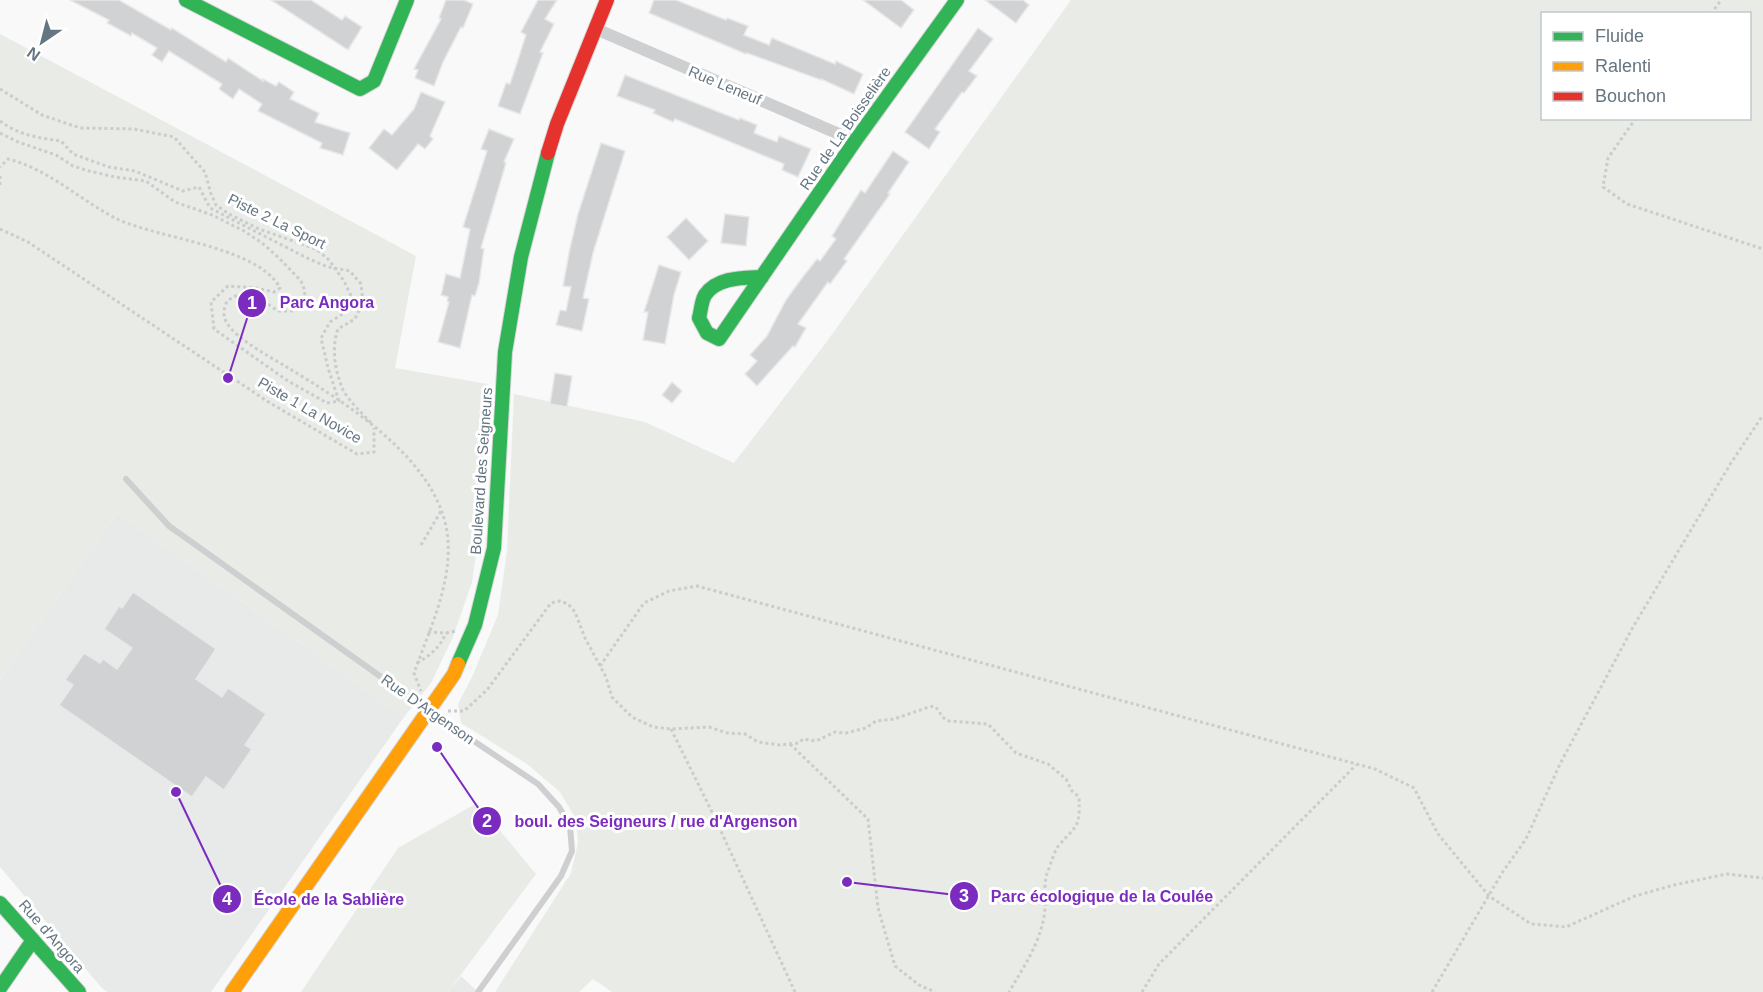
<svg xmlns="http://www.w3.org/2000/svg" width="1763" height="992" font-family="Helvetica,sans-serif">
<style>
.built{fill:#e8e9e9}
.green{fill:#e8ebe6;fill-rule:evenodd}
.building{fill:#d0d2d3;stroke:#e8e8e8;stroke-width:1.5}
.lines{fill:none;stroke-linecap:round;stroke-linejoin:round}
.fast-casing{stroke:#d5d6d7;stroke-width:16}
.slow-casing{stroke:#d5d6d7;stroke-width:16}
.jam-casing{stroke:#d5d6d7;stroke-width:16}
.path{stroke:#cbcccd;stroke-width:3;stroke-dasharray:3 3;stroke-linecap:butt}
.lane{stroke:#cecfd0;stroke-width:6}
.street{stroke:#cecfd0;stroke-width:12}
.fast{stroke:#30b455;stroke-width:14}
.slow{stroke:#ff9f0a;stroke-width:14}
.jam{stroke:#e5322d;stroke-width:14}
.labels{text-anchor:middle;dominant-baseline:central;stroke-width:6;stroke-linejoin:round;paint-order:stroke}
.street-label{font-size:15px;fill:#657683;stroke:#fff}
.leader{fill:none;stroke:#7b2cbf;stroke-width:2}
.callout-dot{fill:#7b2cbf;stroke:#fff;stroke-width:2}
.mark-label{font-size:18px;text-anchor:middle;font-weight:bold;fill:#fff}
.callout-label{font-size:16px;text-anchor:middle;font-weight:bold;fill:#7b2cbf;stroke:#fff;stroke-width:6;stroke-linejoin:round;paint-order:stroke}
</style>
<rect width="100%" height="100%" fill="#f9f9f9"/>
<g class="built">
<polygon points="117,513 404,717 211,992 107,992 101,987 0,867 0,680"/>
<polygon points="461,976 478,992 448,992"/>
</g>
<g class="green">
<path d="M1071,0H1763V992H612L593,979L579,992H495L571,873L578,843L576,819L560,792L527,764L461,723L458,704L472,677L498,615L507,551L514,394L645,422L734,463L825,344ZM1542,14H1750V118H1542Z"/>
<polygon points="0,34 416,256 395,368 488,384 481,520 472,582 453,637 431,683 404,717 117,513 0,680"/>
<polygon points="477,803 536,874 448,992 301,992 398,848"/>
</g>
<g class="building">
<polygon points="70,0 119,0 171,30 172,28 226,62 228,58 263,81 263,79 276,86 279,82 294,92 290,99 319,113 315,122 350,133 343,155 320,148 322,143 258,111 262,104 239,89 233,99 219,89 222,84 169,51 162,62 152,55 157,48 132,33 131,36 107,23 109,20"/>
<polygon points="271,0 311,0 342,20 345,16 362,27 348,50"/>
<polygon points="446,0 464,0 473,4 463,28 461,27 443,62 434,86 415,78 418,70 414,69 441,19 439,18"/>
<polygon points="538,0 557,0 545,19 554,24 540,52 543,53 520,114 498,106 506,83 510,84 526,35 521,32"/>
<polygon points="654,0 676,0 726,20 727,18 748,26 744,35 769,45 772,38 835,64 836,61 863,74 854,94 821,79 821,80 747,53 746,54 649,13"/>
<polygon points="863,0 901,0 914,10 901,28"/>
<polygon points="985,0 1023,0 1029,5 1016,23"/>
<polygon points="978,28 993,39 969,71 977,76 964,93 962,92 935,129 940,132 929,149 905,132"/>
<polygon points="625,75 739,120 740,118 757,125 754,133 777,142 779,136 811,149 798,177 782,170 784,164 675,119 673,122 653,113 655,110 617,96"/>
<polygon points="421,92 445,102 430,136 433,139 425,149 418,144 397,170 369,148 384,129 392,135 414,109"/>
<polygon points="489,129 514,139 504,162 506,163 481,248 484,249 479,283 475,296 472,295 460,348 438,342 449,302 447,301 448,297 441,295 446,274 460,278 470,229 463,227 487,151 481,149"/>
<polygon points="601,143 625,151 593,253 583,298 589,299 582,331 556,325 560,310 566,311 571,287 563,286 570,248 578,214"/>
<polygon points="893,151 909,162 888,193 890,194 844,259 847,261 830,284 828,282 798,324 806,328 795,347 793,346 757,386 745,374 757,361 750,355 767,336 786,300 802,278 817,259 820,261 836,239 832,236 852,204 861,190 865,193"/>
<polygon points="725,214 749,217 746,246 721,243"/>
<polygon points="686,218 708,241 689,260 667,237"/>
<polygon points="659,265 681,272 674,295 665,344 643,340 648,312 644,312"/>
<polygon points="555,373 572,376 567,407 550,404"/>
<polygon points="672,382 682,391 672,403 662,395"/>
<polygon points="133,592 216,649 196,679 222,697 228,688 266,714 245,745 252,749 224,790 206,777 192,797 59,705 73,685 65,680 84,653 100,663 103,659 117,669 132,648 104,629 119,606 122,608"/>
</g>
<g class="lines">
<defs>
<g id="fast">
<polyline points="186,0 360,89 374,81 407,0"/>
<path d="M762,277C743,278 717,277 705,295C701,302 701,311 699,318L707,333L719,339L855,141L957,0"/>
<polyline points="458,664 475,625 494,548 505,352 521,257 548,153"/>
<polyline points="0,903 79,992"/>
<polyline points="0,988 33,940"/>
</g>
<polyline id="slow" points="232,992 454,674 458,664"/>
<polyline id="jam" points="548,153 557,124 607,0"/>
</defs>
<use href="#fast" class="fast-casing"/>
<use href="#slow" class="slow-casing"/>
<use href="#jam" class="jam-casing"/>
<g class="path">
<polyline points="1711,14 1721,0"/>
<path d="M0,89L42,115L80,128L134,129L174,137L205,172L211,194L216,205L229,214L259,229L316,249L329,260L344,281L351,296L347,311L330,322L321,338L328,368L339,401L327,403L288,381L214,329L211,302L228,286L256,288L274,292L280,288C258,246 157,239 115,218C79,199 48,169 8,159L0,167"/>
<polyline points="1636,118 1608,158 1603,187 1627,204 1763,249"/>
<path d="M0,121C18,135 39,138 61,141L73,154L109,167L135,171L183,191L199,187L210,208L309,259L328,267L350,271L361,284L363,302L355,319L338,329C331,348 335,371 343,390C349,401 362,413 371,423"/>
<path d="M0,133L18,142L56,155L73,166L89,171L115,177L146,181L175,202L212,215L244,231L262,243L279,258L301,281L305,291L304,299L295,311H278L263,301L237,295L227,301C224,308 222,316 227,323C235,338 270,357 285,366C346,403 443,462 448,541C451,586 429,631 414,673L421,691"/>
<polyline points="0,176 0,188"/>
<polyline points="0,229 28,242 270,403 357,454 374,452 374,428"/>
<polyline points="421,545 441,511"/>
<polyline points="428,632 446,633 456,631"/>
<path d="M417,663C431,655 440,647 446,633"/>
<polyline points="600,666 644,603 669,591 697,586 1375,769 1414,788 1438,834 1489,896 1531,924 1566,927 1635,896 1674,885 1727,874 1763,878"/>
<path d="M448,711H464L487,690L551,603L560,601L568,604L575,612L585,638L606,677L612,697L632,717L653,727L671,729L709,727L727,733L745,734L758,742L780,745L799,743L803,739L816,741L835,732L846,733L866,728L876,721L894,719L929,707L934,706C941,711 940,718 949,721L988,724L1016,753L1048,764L1059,773L1066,779L1072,791L1079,797C1080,827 1078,824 1059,845C1054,851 1051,864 1048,871C1042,886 1047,901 1044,917C1038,947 1024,966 1009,992"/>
<polyline points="671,729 714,816 795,992"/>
<polyline points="790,744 868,819 878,908 895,966 919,985 935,992"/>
<polyline points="1142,992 1159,964 1356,765"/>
<polyline points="1432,992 1502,873 1526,839 1560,764 1633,627 1731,463 1763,415"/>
</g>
<polyline class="lane" points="126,479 169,526 429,711 538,784 559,807 570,826 572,851 561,876 478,992"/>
<polyline class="street" points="596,29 855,141"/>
<use href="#fast" class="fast"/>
<use href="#slow" class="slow"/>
<use href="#jam" class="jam"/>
</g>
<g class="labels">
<g class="street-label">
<text transform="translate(725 85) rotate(23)">Rue Leneuf</text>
<text transform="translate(845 128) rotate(-55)">Rue de La Boisselière</text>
<text transform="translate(277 221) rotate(26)">Piste 2 La Sport</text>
<text transform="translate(310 410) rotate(30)">Piste 1 La Novice</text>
<text transform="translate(481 471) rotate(-86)">Boulevard des Seigneurs</text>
<text transform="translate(428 709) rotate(35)">Rue D'Argenson</text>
<text transform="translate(52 936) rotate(49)">Rue d'Angora</text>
</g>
</g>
<path class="leader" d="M228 378L252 303M437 747L487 821M847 882L964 896M176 792L227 899"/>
<g class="callout-dot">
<circle cx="228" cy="378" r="6"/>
<circle cx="437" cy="747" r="6"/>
<circle cx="847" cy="882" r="6"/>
<circle cx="176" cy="792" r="6"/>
<circle cx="252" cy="303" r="15"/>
<circle cx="487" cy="821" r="15"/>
<circle cx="964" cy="896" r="15"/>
<circle cx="227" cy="899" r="15"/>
</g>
<g class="mark-label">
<text x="252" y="309">1</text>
<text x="487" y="827">2</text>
<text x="964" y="902">3</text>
<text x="227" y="905">4</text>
</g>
<g class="callout-label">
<text x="327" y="308">Parc Angora</text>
<text x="656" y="827">boul. des Seigneurs / rue d'Argenson</text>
<text x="1102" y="902">Parc écologique de la Coulée</text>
<text x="329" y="905">École de la Sablière</text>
</g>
<rect x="1541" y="12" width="210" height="108" fill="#ffffff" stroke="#c1c8cd" stroke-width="1.5"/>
<rect x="1553" y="32" width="30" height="9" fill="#30b455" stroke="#c1c8cd" stroke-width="1.5"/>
<text x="1595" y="42" font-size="18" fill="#657683">Fluide</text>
<rect x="1553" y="62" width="30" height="9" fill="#ff9f0a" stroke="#c1c8cd" stroke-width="1.5"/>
<text x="1595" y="72" font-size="18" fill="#657683">Ralenti</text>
<rect x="1553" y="92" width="30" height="9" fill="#e5322d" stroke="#c1c8cd" stroke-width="1.5"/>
<text x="1595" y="102" font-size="18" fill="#657683">Bouchon</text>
<g transform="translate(42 42) rotate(215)" stroke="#ffffff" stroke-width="4.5" paint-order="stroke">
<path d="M0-4.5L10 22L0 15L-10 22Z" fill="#657683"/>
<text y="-9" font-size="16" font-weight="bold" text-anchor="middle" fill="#657683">N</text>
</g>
</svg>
